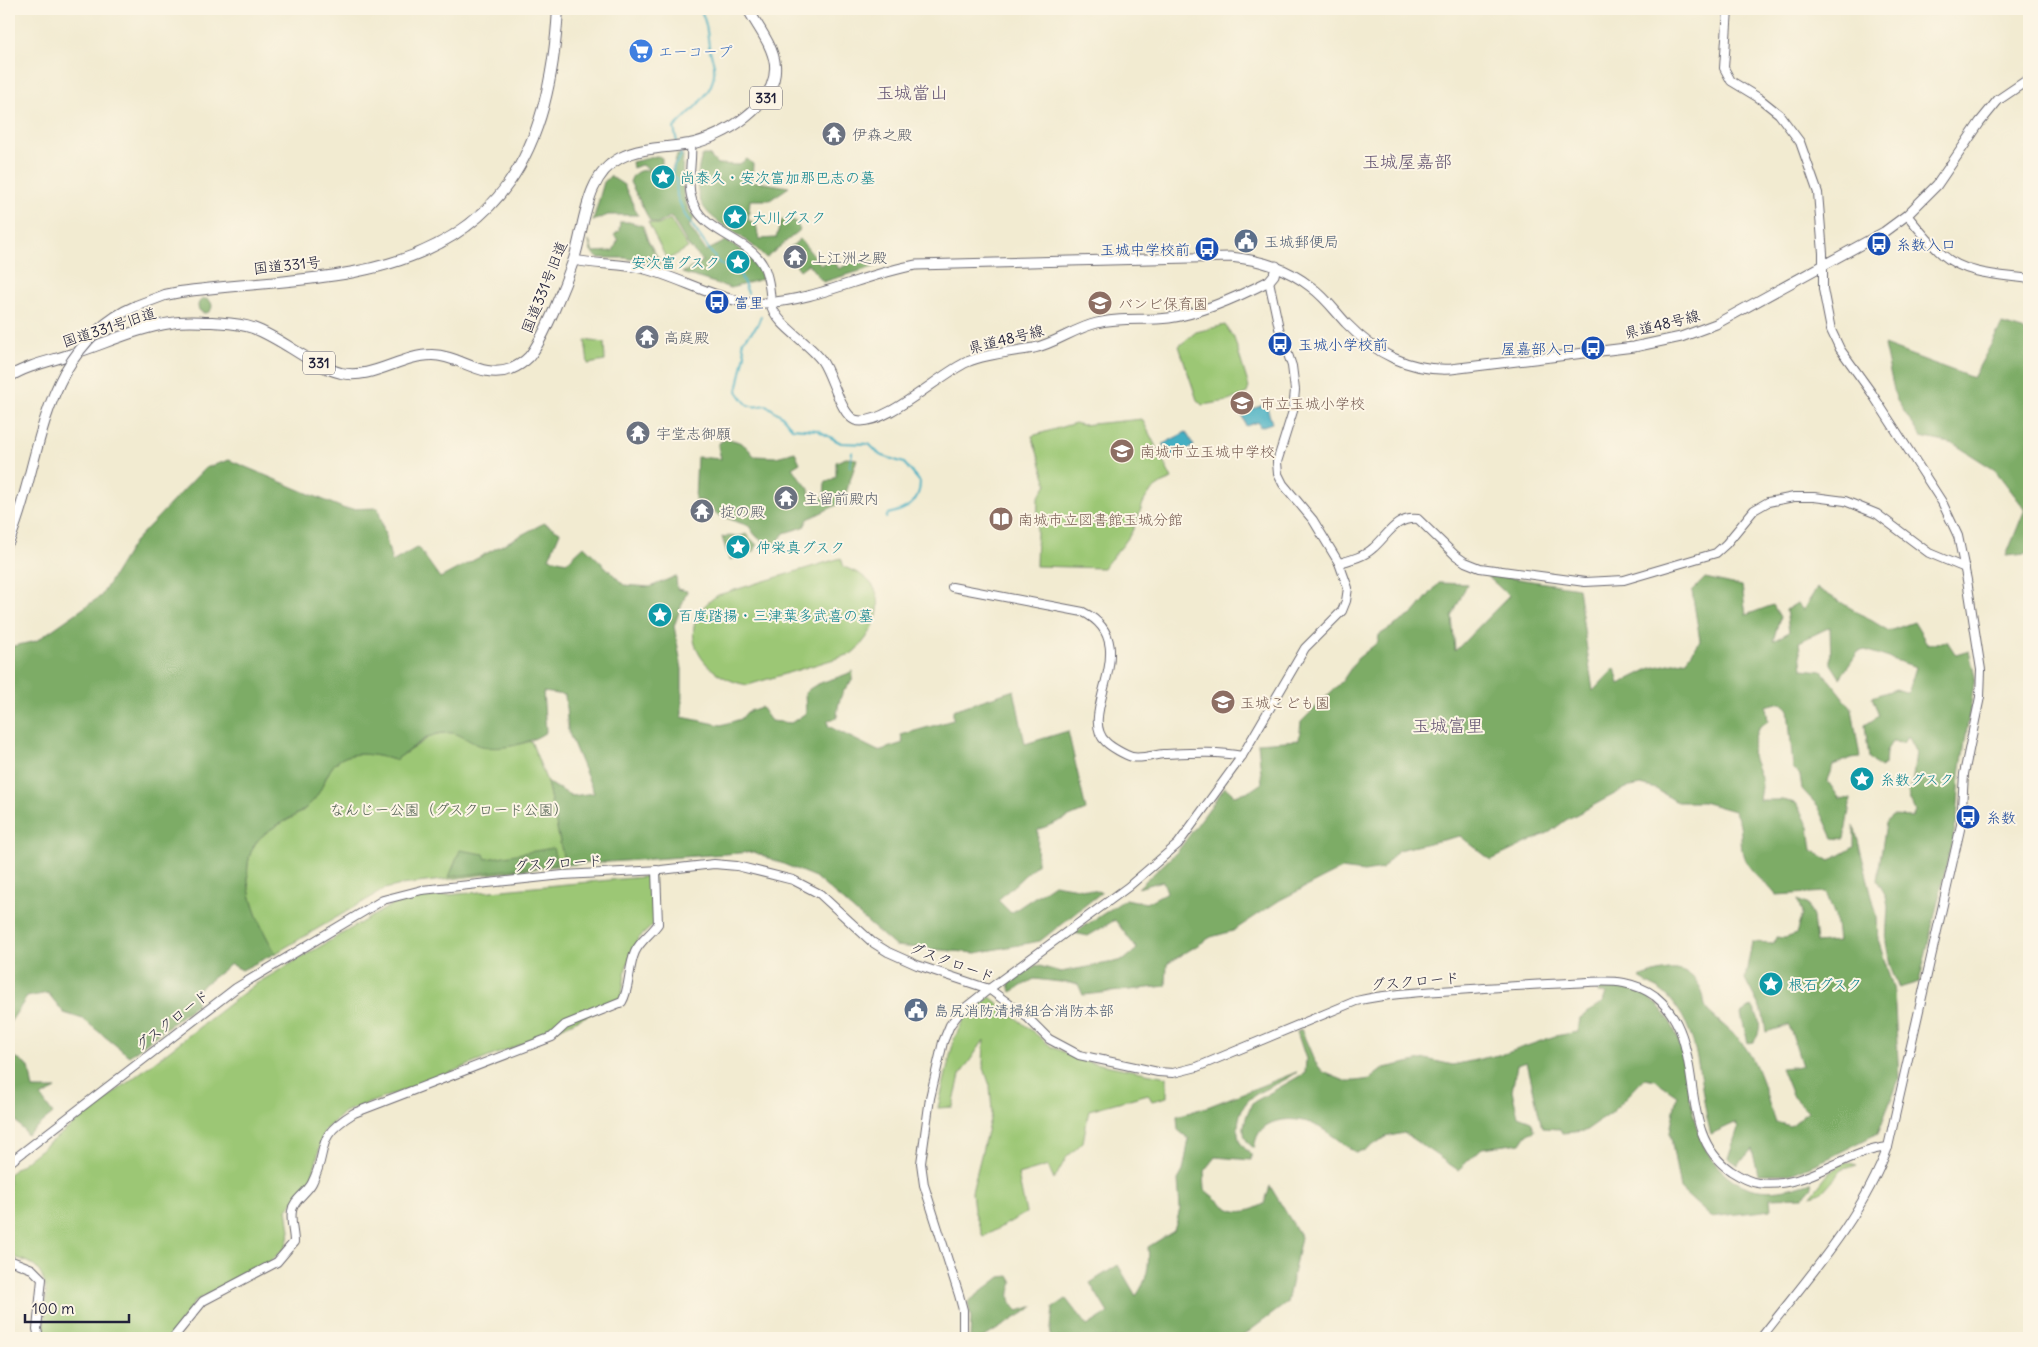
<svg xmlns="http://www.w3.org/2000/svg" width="2038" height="1347" font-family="Delius,'Klee One',sans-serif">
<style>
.green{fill:#9cc774;stroke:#5f7458}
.forest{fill:#7dac66;stroke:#506750}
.water{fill:#44afc2;stroke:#33687e}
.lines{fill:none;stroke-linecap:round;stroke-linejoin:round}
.stream{stroke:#44afc2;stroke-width:2}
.tertiary-casing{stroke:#6b6870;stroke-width:10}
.secondary-casing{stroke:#6b6870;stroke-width:11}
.trunk-casing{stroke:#6b6870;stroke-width:12}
.tertiary{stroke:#fff;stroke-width:8}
.secondary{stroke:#fff;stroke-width:9}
.trunk{stroke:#fff;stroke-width:10}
.trunk-bridge-casing{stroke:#6b6870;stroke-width:12;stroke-linecap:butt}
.trunk-bridge{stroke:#fff;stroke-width:10}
.labels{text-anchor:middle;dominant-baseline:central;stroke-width:4;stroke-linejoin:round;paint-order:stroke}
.shield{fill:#fcf5e5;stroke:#63616e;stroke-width:1}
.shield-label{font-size:14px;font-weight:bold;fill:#22223b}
.shop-label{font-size:15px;fill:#366cbe;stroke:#fcf5e5;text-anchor:start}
.worship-label{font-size:15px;fill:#5b616d;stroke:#fcf5e5;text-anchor:start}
.culture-label{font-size:15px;fill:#0d838f;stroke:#fcf5e5;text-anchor:start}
.service-label{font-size:15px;fill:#4e5e75;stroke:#fcf5e5;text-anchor:start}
.transit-label{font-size:15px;fill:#164399;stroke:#fcf5e5;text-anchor:start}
.street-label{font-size:15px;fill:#22223b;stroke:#fcf5e5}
.education-label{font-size:15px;fill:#785e54;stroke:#fcf5e5;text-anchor:start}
.park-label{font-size:15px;fill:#4d5c4f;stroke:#fcf5e5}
.quarter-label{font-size:18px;fill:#635472;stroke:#fcf5e5}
</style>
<rect width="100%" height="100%" fill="#fcf5e5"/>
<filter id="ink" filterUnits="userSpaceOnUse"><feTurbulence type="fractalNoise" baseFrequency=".02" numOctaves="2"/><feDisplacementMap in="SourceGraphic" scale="10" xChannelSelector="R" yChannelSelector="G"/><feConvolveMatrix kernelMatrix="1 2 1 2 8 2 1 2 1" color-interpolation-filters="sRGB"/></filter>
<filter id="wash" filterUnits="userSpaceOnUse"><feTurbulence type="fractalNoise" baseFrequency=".0096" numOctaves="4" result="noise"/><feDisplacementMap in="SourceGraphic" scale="20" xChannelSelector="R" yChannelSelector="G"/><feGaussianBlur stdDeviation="1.12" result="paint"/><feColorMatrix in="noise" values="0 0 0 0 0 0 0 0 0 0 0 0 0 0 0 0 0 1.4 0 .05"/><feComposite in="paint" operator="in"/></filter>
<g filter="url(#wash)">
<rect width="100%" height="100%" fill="#f2ebd1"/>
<g class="green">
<polygon points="670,219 688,248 667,260 648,222 659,225"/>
<polygon points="1225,325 1234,338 1249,387 1247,393 1228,401 1202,405 1197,400 1179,346 1196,332"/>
<polygon points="585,340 604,343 605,361 588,364"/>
<path d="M1142,419L1172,479C1136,492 1145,513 1128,538C1121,549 1111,558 1103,568L1036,566L1038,498L1047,484L1032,436L1075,423L1082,425Z"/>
<path d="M841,558L844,567C851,570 860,573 865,578C893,599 872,638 851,654L748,685C699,678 670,625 718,595Z"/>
<path d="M455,732C484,748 499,750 531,741L547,782L565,865L401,885L385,889L276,953C258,926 231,866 261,837C274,824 296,819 308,806C318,796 322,786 328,774C341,746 371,754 395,760L434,734Z"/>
<path d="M653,876L655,923L638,939L626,968L621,1000L554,1031L429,1081L344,1112L324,1131L311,1182L287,1209L290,1231L286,1247L271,1261L195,1301L169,1338H44C44,1314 54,1278 31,1264C25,1260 16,1258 9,1255V1174L254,985L388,907L405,899Z"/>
<polygon points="990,997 1052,1047 1084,1061 1167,1077 1167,1097 1152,1101 1148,1094 1089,1110 1083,1142 1066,1158 1054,1180 1048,1166 1018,1175 1026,1213 983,1237 974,1210 972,1192 992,1111 990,1086 983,1065 984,1040 960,1075 953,1107 938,1108 954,1039 965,1017"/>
<polygon points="1846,1162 1857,1165 1842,1170 1821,1193 1811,1196 1829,1173"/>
</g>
<g class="forest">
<path d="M677,155H683C682,178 680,199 694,218L689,226L706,251L726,241C742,250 758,260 762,279L731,288L682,273L703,261L688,245L671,216L658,224L650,221L630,182C634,170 640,171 650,169L641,165L633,168L632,162L658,156L662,158V169L657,171L669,179Z"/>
<path d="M702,155H709L717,164L738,165L747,159L753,164L752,181L789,187L770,200H750L748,220L756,224L759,239L776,238L782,219L795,221L800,230L766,258C730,218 682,224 702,155Z"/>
<polygon points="610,176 624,185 638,215 608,215 593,221 604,182"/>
<polygon points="620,222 629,222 643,226 648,241 660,261 659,264 625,258 598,258 591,252 589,241 593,252 613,251 618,240 614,235 619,231"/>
<polygon points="800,239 821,265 832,257 839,269 852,262 871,260 877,266 823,282 808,264 800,270 786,251"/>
<circle cx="205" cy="306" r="7"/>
<polygon points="2002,324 2029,332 2029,552 2026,554 2006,556 2025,509 1995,470 1954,444 1921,437 1896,399 1884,345 1973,378"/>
<path d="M727,439C741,441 746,445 754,456L776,457L795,452L800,463L792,468L809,489L810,498H824L825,483L836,477V462L846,458L857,459L843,502L808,519L804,527L784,533L777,543C763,545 756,538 749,526L718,515L704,501L695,500L697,457L721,459L718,446L720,442Z"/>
<path d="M229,460L345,509L378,508L392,562L418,547L440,578L544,523L560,532L549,558L567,562L584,546L624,585L650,587L676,576L677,589L687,591L674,626L682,669V717L721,725L741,719L747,712L761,707L771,721L791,723L806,713L805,693C817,680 837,680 853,671L852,681C840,692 838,703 837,718L828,720V726L878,751L903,743L901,735L953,720V710L1014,690L1025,744L1068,731L1086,810L1038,830L1037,864L998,900L1011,913L1054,884L1102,892L1040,941L976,953L895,946L815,877L754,852L565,865L547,782L572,796L594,793L568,731L565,695L543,692L546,732C529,744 496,753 476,744C459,736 457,730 437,734C423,737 407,753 395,760C371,754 341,746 328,774C322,785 320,794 311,803C297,818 275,823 261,837C231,865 258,926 276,953L242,970L231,964L193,993L197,1004L129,1056L83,1019L64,1013L48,993L27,997L9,1024V647L36,641L101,596L134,542L205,468Z"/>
<polygon points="696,505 702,506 712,513 711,520 695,516"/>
<path d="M746,534L757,545L754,552L729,560L722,537C731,535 737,538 746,534Z"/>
<path d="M1485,574L1578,588L1593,691L1615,668L1619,684L1651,668L1687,660L1700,641L1692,591L1705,578L1742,586L1746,615L1773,605L1780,617L1773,641L1789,632L1786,610L1797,603L1803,610L1817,588L1889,631L1914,622L1928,645L1947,641L1956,655L1969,651L1975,677L1960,774L1957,820L1919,982L1899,988L1890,965L1886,942L1888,906L1886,896L1877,880L1886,823L1892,816L1912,817L1915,811L1909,798L1908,791L1912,786L1916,751L1908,736L1903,743L1892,742L1886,751L1885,765L1880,768L1869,758L1865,725L1879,716L1872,697L1896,689L1908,693L1916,667L1865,650L1858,652L1840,678L1831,664L1830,627L1799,642L1802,669L1822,671L1852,709L1860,757L1851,758L1833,765L1827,780L1839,798L1851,799L1844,839L1833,838L1818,806L1802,789L1800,775L1793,768L1788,708L1781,702L1766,706L1768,721L1758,728L1751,752L1762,780L1759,800H1782L1796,803L1809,827L1812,850L1830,861L1854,847V825L1877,916L1878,940L1894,990L1899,1079L1878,1133L1829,1158L1791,1174H1758L1752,1149L1738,1165L1728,1158L1738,1128L1735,1123L1711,1134C1697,1086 1704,1031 1665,994C1658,988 1647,983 1639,978C1663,970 1688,960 1702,991C1705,997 1703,1007 1709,1012C1722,1025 1739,1036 1749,1053C1760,1070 1768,1102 1775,1122L1791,1126L1808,1111L1792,1095L1781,1068L1802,1066L1789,1025L1766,1032L1763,1014L1745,979L1752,942L1774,943L1776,937L1784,938L1796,934L1802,914L1798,900L1808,905L1813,917L1816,943L1838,941L1835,916L1826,892L1776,895C1767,883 1752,874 1745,860C1737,842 1746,830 1734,811L1703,802H1677L1656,789L1641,785L1626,788L1566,820L1550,832L1491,860L1460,836L1398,850L1382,869L1364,872L1341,869L1280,900L1233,931L1211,937L1167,964L1166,986L1083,995L1078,984L1034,979L1011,992L1009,983L1036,965L1061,972L1124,960L1137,949L1115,920L1088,936L1074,933L1126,899L1146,903L1167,892L1163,881L1138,888L1177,852L1225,787L1234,795L1250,791L1262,783L1258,743L1299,740L1301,722L1343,680L1357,659L1378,642L1379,635L1413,614L1439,583L1467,584L1452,617L1455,651L1509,596Z"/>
<polygon points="553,848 557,864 449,877 460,850 484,854 486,859"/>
<path d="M1614,986C1628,989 1643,991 1653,1001C1705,1046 1671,1130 1728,1176C1754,1197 1782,1192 1811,1182L1812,1187L1803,1197L1770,1198L1771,1210L1711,1217L1680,1189L1670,1132L1677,1095L1655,1080L1645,1078L1612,1112L1585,1131L1562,1133L1560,1129L1542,1128L1527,1062L1517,1065L1512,1091L1518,1116L1531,1121L1535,1131L1527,1134L1521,1143L1482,1148L1458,1170L1404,1133L1385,1137L1366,1150L1355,1152C1342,1143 1328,1131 1313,1124C1297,1117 1269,1117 1259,1133C1256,1137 1255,1144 1254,1148C1237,1136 1245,1119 1252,1103L1305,1073L1306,1059L1297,1032L1301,1029L1315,1062L1323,1072L1345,1081H1356L1370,1079L1384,1068L1426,1059L1453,1065L1507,1053L1555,1036L1578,1032L1580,1018L1603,1002L1606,993H1599L1597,988Z"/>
<path d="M1752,1006C1761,1020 1762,1028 1754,1042L1748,1043L1741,1014Z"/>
<polygon points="9,1053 29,1067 33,1089 56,1089 41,1097 53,1114 27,1135 14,1118 9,1119"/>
<path d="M1297,1072C1273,1091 1239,1089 1238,1128C1237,1140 1241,1146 1251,1154V1160L1215,1157L1204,1171L1205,1190C1228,1208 1234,1220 1264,1204L1270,1186L1301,1237L1287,1303L1240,1338H1050L1053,1308L1066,1299L1087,1326L1108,1313L1090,1283L1118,1265L1136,1296C1147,1281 1150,1265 1148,1247L1174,1231L1180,1209L1178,1180L1183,1171L1189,1139L1178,1130L1177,1116L1207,1107Z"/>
<path d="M1009,1276L1013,1283C1008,1295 1008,1302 1018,1311L1035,1306L983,1338H970L971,1318L968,1302L1000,1277Z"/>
</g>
<g class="water">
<polygon points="1266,404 1272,423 1260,427 1258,422 1246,426 1241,413"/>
<polygon points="1186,432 1194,446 1170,458 1163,444"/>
</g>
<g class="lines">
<g class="stream">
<path d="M677,142L674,128C690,111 718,92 714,65C713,59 710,53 709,46C707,32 707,22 700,9"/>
<polyline points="679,149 681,156 674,166 672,174 676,178 677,196 685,215 718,262 740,274 748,293"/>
<path d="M761,316L757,326L742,342L745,354L737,391C747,406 748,409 766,405L782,416L792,428L817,430L841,443L869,444L880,455L904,463L920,482C920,503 906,510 888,514L886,518"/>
<polyline points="850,466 852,452"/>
</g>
</g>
</g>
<g filter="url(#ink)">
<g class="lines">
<defs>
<g id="tertiary">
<path d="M1728,9L1724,68L1731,81L1759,98L1779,114L1800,142L1818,193L1823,253V289L1831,330L1840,349L1871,392L1942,502L1958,536L1967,580L1981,670L1980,697L1964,774L1961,825L1888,1147C1861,1220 1808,1277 1761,1338"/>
<path d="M691,144C693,164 685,186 694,205C707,234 749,239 763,265C769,276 770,291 771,303"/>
<path d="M1907,215C1918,228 1930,244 1943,255C1966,275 2001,275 2029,279"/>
<path d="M1339,563C1350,560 1363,557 1372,549C1387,537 1395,516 1418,519L1455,555L1465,562L1480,568L1585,582L1605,581L1624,580L1716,553L1726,544L1754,510L1768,502L1794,497H1814L1845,501L1877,514L1929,553L1965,568"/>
<path d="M952,587L1083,612C1146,643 1075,714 1106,742C1111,747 1125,755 1132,757C1141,759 1154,755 1163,754C1188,753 1217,751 1242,756"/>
<path d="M9,1163L236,988L383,900L422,890L563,875L661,870L714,864L737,866L793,880L820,894L872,942L888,952L917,965L989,989L1028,1018L1049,1039L1079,1055L1158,1072L1173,1073L1197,1067L1356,1001C1398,991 1441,992 1484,988C1513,986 1542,984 1571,983C1589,982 1607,980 1624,983C1634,985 1647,990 1655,996C1711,1041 1672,1131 1731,1171C1739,1176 1749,1182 1758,1183C1806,1190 1842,1152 1888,1147"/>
<polyline points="9,1260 32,1269 42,1279 37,1329 39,1338"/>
<path d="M173,1338L203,1301L277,1262L294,1242C294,1232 290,1221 292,1211C293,1200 307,1193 312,1183C330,1148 312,1139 354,1113L552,1037L565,1025L622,1002C630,989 628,968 635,952C640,941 651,934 658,924L656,870"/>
<polyline points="963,1338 963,1310 959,1295 924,1185 921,1163 930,1098 943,1042 950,1025 960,1012 989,989 1128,887 1178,844 1242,756 1305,648 1342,611 1346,601 1348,588 1339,563 1313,520 1283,484 1278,474 1277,462 1293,411 1295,390 1292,366 1279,328 1269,281"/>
</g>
<g id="secondary">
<path d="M574,260C597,265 622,263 645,269C683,278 726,306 765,303C817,300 865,274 916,265L1230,257C1261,260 1287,268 1311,287C1325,297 1335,311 1346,323C1375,353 1408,371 1451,369L1634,347L1681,337L1716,324L1884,232L1907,215L1937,185L1980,122L1998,100L2029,79"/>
<path d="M771,303C774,324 809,342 822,361C832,375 841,415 855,420C882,429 941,373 967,362C989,353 1012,352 1034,348C1056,343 1075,328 1097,323C1121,317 1145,321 1169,318C1203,313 1238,297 1269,281L1274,275L1276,266"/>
</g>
<g id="trunk">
<path d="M136,306L165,295L180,292C238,284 297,283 354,272C503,244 550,150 558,9"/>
<path d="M9,377C28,365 51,361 72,354C104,344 137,328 171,323C185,320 199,322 212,322C226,323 240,323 253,328C284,339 309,365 341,373C372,380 401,355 432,355C460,355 482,380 511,369C518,366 524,362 529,357C544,339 566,282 574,259C585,225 585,176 620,158C641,147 668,148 690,144C724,137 778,104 775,65C773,45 757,26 748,9"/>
<path d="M9,541C32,486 36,425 65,372"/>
</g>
</defs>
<use href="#tertiary" class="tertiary-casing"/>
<use href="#secondary" class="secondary-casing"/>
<use href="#trunk" class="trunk-casing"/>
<use href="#tertiary" class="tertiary"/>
<use href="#secondary" class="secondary"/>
<use href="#trunk" class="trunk"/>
<defs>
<path id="trunk-bridge" d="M65,372C82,343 105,319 136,306"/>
</defs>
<use href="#trunk-bridge" class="trunk-bridge-casing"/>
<use href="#trunk-bridge" class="trunk-bridge"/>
</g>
</g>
<defs>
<symbol id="supermarket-disc" viewBox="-11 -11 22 22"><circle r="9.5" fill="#3f7fe0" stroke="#fcf5e5"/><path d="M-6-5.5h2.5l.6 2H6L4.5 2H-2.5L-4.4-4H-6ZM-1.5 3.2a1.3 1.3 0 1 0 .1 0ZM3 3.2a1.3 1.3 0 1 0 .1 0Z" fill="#fff"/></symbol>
<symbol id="temple-disc" viewBox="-11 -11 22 22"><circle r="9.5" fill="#6b7280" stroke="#fcf5e5"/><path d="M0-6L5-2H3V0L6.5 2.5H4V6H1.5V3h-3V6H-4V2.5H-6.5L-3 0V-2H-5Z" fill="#fff"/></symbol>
<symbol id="sight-disc" viewBox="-11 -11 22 22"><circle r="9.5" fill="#0f9aa8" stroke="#fcf5e5"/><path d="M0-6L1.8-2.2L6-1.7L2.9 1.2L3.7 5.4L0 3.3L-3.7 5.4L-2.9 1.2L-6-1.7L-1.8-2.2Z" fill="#fff"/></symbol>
<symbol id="civic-disc" viewBox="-11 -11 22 22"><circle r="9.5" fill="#5c6f8a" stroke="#fcf5e5"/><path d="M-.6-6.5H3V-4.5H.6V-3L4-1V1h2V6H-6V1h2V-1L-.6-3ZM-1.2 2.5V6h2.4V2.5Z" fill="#fff"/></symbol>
<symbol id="bus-disc" viewBox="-11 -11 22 22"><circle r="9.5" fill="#1a4fb4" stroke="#fcf5e5"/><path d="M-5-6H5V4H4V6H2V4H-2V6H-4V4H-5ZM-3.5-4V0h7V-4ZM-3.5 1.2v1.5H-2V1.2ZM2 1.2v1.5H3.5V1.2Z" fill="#fff"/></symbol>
<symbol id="school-disc" viewBox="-11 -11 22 22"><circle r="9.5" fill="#8d6e63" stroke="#fcf5e5"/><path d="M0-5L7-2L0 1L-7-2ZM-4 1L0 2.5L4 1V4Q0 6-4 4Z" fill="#fff"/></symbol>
<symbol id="library-disc" viewBox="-11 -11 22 22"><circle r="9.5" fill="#8d6e63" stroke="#fcf5e5"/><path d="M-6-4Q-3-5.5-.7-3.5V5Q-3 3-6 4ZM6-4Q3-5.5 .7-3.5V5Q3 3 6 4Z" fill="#fff"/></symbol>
</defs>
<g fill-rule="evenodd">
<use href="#supermarket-disc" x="627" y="37" width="28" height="28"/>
<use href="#temple-disc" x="820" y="120" width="28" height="28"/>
<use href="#sight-disc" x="649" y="163" width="28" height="28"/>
<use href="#sight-disc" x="721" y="203" width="28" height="28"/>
<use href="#civic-disc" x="1232" y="227" width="28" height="28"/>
<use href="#bus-disc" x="1865" y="230" width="28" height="28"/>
<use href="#bus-disc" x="1193" y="235" width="28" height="28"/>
<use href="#temple-disc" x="781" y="243" width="28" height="28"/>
<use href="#sight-disc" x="724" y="248" width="28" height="28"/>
<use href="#bus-disc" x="703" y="288" width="28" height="28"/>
<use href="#school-disc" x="1086" y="289" width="28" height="28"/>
<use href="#temple-disc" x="633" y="323" width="28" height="28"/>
<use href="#bus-disc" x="1266" y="330" width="28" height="28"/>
<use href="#bus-disc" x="1579" y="334" width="28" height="28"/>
<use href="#school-disc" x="1228" y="389" width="28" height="28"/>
<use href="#temple-disc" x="624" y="419" width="28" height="28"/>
<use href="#school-disc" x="1108" y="437" width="28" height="28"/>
<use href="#temple-disc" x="772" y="484" width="28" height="28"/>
<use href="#temple-disc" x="688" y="497" width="28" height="28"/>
<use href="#library-disc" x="987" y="505" width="28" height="28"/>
<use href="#sight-disc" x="724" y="533" width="28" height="28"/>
<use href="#sight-disc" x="646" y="601" width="28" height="28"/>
<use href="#school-disc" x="1209" y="688" width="28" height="28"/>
<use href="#sight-disc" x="1848" y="765" width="28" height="28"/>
<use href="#bus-disc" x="1954" y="803" width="28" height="28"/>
<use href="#sight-disc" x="1757" y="970" width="28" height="28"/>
<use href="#civic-disc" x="902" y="996" width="28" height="28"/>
</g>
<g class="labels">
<g class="shield">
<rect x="750" y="86.5" width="32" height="23" rx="4"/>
<rect x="303" y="351.5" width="32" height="23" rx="4"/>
</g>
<g class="shield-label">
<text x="766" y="98">331</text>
<text x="319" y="363">331</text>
</g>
<g class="shop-label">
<text x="658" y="51">エーコープ</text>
</g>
<g class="worship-label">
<text x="852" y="134">伊森之殿</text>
<text x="812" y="257">上江洲之殿</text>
<text x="664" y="337">高庭殿</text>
<text x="656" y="433">宇堂志御願</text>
<text x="804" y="498">主留前殿内</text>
<text x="720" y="511">掟の殿</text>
</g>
<g class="culture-label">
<text x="680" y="177">尚泰久・安次富加那巴志の墓</text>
<text x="752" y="217">大川グスク</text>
<text x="720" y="262" text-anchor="end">安次富グスク</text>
<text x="756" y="547">仲栄真グスク</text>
<text x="678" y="615">百度踏揚・三津葉多武喜の墓</text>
<text x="1880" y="779">糸数グスク</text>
<text x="1788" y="984">根石グスク</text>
</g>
<g class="service-label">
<text x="1264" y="241">玉城郵便局</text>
<text x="934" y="1010">島尻消防清掃組合消防本部</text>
</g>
<g class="transit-label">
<text x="1896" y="244">糸数入口</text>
<text x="1190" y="249" text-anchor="end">玉城中学校前</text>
<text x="734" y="302">富里</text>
<text x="1298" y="344">玉城小学校前</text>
<text x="1576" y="348" text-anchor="end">屋嘉部入口</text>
<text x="1986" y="817">糸数</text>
</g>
<g class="street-label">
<text transform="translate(287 265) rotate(-6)">国道331号</text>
<text transform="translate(544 287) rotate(-68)">国道331号旧道</text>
<text transform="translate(1662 324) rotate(-14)">県道48号線</text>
<text transform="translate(109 327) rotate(-18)">国道331号旧道</text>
<text transform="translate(1006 339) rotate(-14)">県道48号線</text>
<text transform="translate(558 863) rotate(-4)">グスクロード</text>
<text transform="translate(952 962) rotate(20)">グスクロード</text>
<text transform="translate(1415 981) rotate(-5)">グスクロード</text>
<text transform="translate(172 1020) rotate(-38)">グスクロード</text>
</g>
<g class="education-label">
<text x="1118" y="303">バンビ保育園</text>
<text x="1260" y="403">市立玉城小学校</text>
<text x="1140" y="451">南城市立玉城中学校</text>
<text x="1018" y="519">南城市立図書館玉城分館</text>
<text x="1240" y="702">玉城こども園</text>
</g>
<g class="park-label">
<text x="449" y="809">なんじー公園（グスクロード公園）</text>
</g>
<g class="quarter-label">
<text x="912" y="92">玉城當山</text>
<text x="1407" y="161">玉城屋嘉部</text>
<text x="1448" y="725">玉城富里</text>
</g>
</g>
<rect width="2038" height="1347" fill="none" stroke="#fcf5e5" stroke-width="30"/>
<path d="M25 1314v8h104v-8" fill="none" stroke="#22223b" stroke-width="2.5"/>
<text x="32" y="1314" font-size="15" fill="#22223b" stroke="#fcf5e5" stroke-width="4" paint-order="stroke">100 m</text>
</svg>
